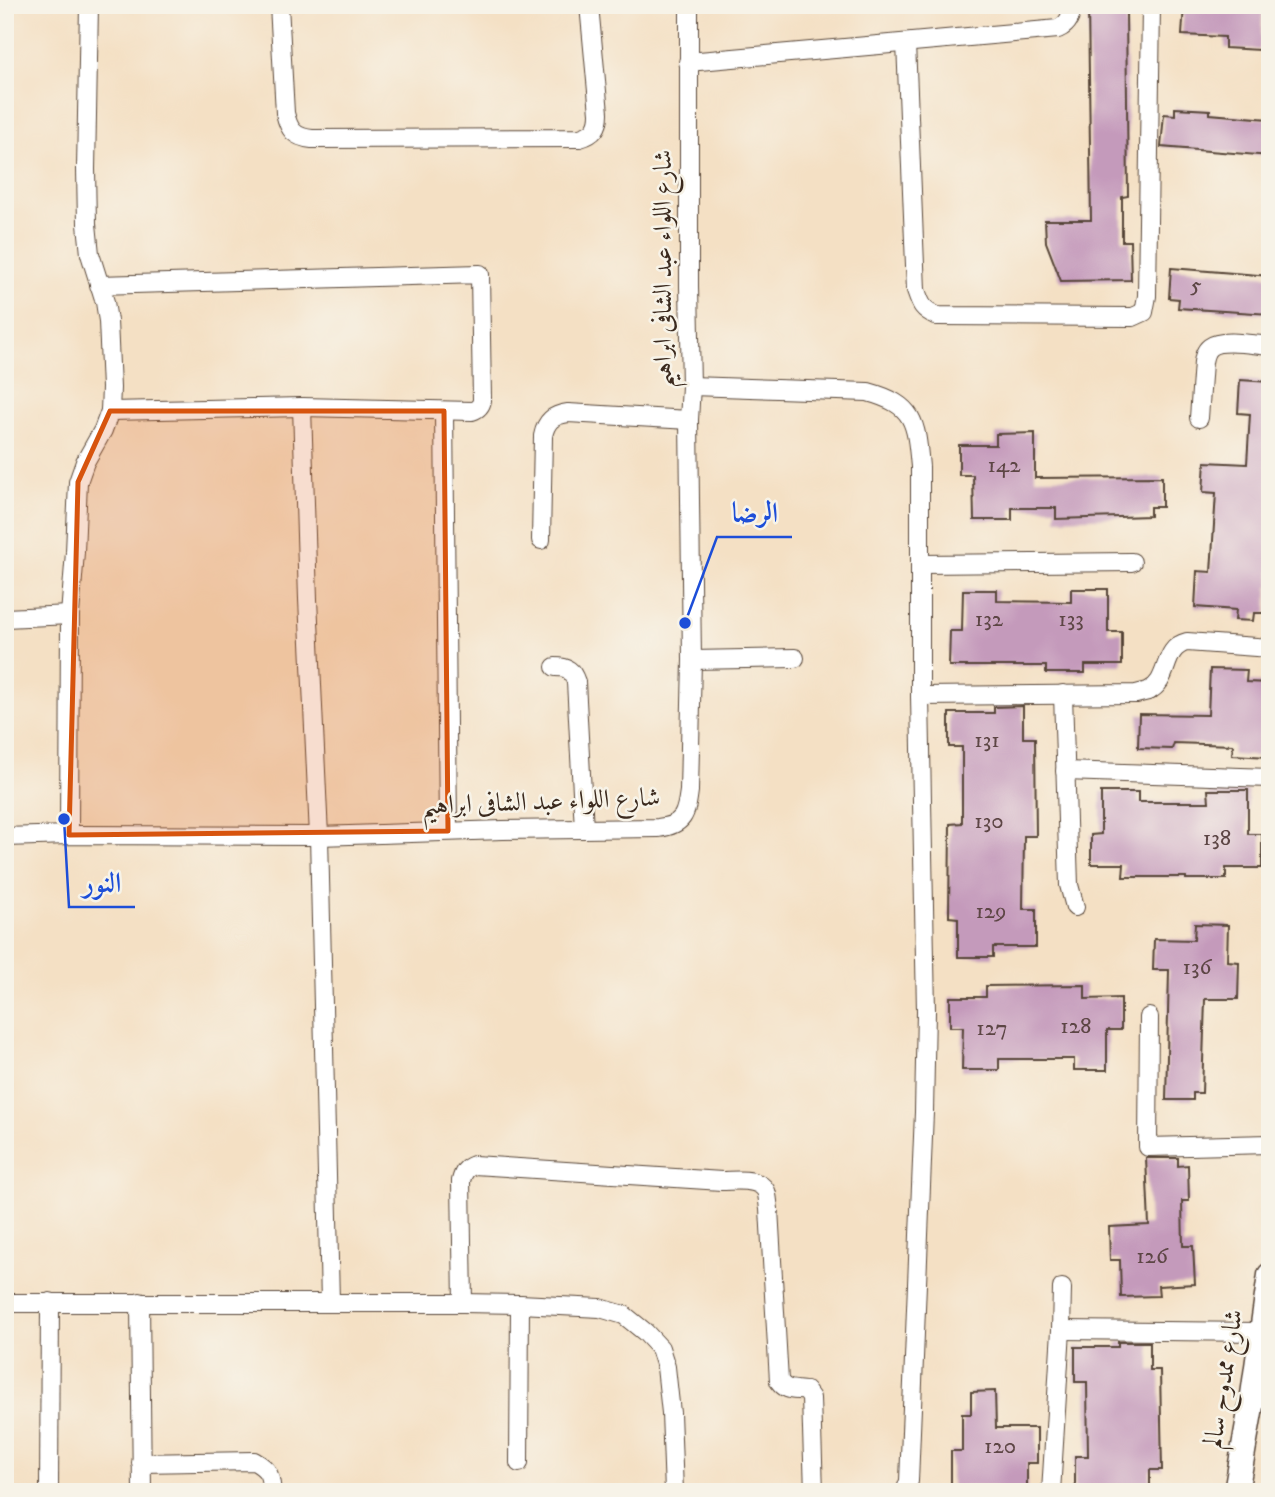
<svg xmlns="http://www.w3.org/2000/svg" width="1275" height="1497" font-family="'IM FELL DW Pica',Amiri,serif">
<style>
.building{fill:#c49abb}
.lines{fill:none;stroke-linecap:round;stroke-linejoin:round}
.minor-casing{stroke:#574537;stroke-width:20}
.secondary-casing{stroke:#574537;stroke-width:27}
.minor{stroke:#fff;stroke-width:18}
.secondary{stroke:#fff;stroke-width:24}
.marked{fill:#d7540e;fill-opacity:0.2;stroke:#d7540e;stroke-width:5;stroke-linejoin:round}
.labels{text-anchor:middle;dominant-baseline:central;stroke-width:5;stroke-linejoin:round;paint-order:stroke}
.number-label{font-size:23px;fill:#5d4645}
.street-label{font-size:26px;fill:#3b2a1e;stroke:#f7f3e8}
.leader{fill:none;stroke:#1d4ed8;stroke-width:2.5}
.callout-dot{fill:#1d4ed8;stroke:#f7f3e8;stroke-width:2.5}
.callout-label{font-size:28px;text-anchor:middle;font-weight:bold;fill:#1d4ed8;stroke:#f7f3e8;stroke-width:5;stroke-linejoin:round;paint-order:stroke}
</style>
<rect width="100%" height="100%" fill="#f7f3e8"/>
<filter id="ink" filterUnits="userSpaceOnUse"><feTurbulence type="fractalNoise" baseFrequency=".0143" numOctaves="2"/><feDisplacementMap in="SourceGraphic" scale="14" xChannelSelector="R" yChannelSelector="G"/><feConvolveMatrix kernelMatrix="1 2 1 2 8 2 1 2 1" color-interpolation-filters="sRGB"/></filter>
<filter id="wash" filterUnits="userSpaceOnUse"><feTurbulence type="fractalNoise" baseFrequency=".00686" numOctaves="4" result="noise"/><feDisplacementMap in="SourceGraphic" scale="28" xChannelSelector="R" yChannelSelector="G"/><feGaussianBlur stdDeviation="1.57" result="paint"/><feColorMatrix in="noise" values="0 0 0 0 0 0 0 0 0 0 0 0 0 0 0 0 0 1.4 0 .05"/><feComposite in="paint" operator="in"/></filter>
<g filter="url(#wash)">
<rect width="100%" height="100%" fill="#f4e0c4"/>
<g id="blocks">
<g class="building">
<polygon points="1088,5 1117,5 1117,10 1126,10 1128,196 1122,197 1122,241 1130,241 1131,280 1061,281 1046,242 1045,220 1091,220"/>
<polygon points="1184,5 1263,5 1260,50 1225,48 1225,37 1182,35"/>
<polygon points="1175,108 1210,110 1210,114 1268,119 1268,124 1270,124 1270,156 1161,147 1164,114 1175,115"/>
<polygon points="1171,268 1270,276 1270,314 1178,308 1179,299 1169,298"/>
<polygon points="1240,380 1270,382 1270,587 1268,586 1267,613 1254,613 1253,621 1235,620 1236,610 1195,607 1197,571 1211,572 1216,493 1203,492 1205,462 1247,464 1250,414 1238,413"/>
<polygon points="1035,433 1035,478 1162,477 1162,507 1150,507 1150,516 1056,519 1056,508 1012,508 1012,520 974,520 973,475 959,475 959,445 996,445 996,434"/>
<polygon points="1071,589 1108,589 1108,632 1122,632 1122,665 1085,665 1085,673 1046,673 1046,666 949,666 950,631 962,631 963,590 997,590 997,601 1071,602"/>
<polygon points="1210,669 1247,670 1246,682 1270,683 1269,757 1232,755 1233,745 1174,743 1172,749 1138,748 1139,714 1208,715"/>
<polygon points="1023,706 1023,738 1035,738 1036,836 1024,836 1023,909 1036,909 1036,947 993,947 993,957 958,957 958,918 949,917 950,824 962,823 962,747 949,747 949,713 994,713 994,707"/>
<polygon points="1208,790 1248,790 1248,834 1262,834 1262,868 1226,868 1226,879 1186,879 1186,877 1123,877 1124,864 1091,864 1091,835 1101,834 1101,792 1138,792 1138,802 1209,802"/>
<polygon points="1195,924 1228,925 1227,961 1239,962 1238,999 1205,999 1202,1093 1193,1093 1193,1100 1166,1100 1169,970 1153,970 1154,939 1194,940"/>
<polygon points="1085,985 1085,999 1121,998 1121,1030 1107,1030 1107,1070 1074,1070 1074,1059 999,1059 999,1070 962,1070 963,1027 950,1027 950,997 986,997 986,986"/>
<polygon points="1146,1158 1178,1158 1178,1166 1188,1165 1189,1201 1182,1201 1183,1246 1193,1246 1195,1284 1158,1286 1159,1296 1121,1297 1120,1260 1110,1260 1109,1227 1149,1225"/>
<polygon points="1118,1342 1150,1342 1150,1370 1160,1370 1162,1470 1150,1470 1150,1492 1075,1492 1075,1456 1088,1456 1087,1382 1075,1382 1075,1347 1118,1347"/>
<polygon points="995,1391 996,1428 1037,1428 1037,1463 1027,1463 1027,1492 996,1492 996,1487 951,1487 951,1451 962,1451 962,1414 971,1414 971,1392"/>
</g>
</g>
</g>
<g filter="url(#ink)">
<use href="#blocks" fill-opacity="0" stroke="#574537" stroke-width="2"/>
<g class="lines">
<defs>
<g id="minor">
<path d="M279,5L285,113C289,130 294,137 312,139L580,138C594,134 599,127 599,113L589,5"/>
<path d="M906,43L916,290C921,305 922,309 937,316L1133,317L1144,312L1147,296L1151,5"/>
<path d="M688,62L1058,29C1069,24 1071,17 1072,5"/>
<path d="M99,285L480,274L482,400C481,406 478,409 472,411L302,407L110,411"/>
<path d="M691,386L868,392C915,405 916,422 920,467V696L926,1011L924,1112L909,1481L905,1492"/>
<polyline points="302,407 308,599 319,836 330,1302"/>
<polyline points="444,411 448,831"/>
<path d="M1199,418L1203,362C1204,356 1205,351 1210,347C1221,338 1256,345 1270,346"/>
<path d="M541,540L543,436C546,421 553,415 568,413L689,420"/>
<polyline points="920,564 1132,562"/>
<polyline points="5,618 70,615"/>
<polyline points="692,660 795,658"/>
<path d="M555,667C568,667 572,670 576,682L584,829"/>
<polyline points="1063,694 1069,885 1075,907"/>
<path d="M920,696L1136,694C1140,693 1144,692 1148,691C1171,681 1161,648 1187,642L1270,648"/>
<polyline points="1065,771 1270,778"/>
<polyline points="69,835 70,615 75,552 78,482 85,462 103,430 110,411 111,388 108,321 105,302 90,254 87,224 86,169 89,5"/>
<path d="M5,837L69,835L319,836L503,830L658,828C684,825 686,814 689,791L692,660L689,420L691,386L689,286V5"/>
<polyline points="1149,1017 1148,1147 1270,1144"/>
<polyline points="140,1302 142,1492"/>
<polyline points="5,1303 463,1303 520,1304 600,1308 624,1315 645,1332 660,1348 666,1367 671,1413 674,1492"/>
<path d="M463,1303L461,1181C463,1172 466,1168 474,1165L722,1181C735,1181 759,1177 766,1191C768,1196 768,1204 769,1209L779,1381C787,1392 794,1389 806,1391L811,1398L814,1492"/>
<polyline points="1061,1330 1262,1332"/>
<path d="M141,1463L254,1461C270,1470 270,1475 272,1492"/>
<polyline points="519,1463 520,1304"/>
<polyline points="49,1492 50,1302"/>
<polyline points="1051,1492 1061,1330 1062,1288"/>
</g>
<polyline id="secondary" points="1236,1492 1253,1395 1270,1275"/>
</defs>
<use href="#minor" class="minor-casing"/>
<use href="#secondary" class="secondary-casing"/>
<use href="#minor" class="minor"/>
<use href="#secondary" class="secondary"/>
</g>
</g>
<path class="marked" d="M110,411H444L448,831L69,835L78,482Z"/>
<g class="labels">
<g class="number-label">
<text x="1196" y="285">5</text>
<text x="1004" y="465">142</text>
<text x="989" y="619">132</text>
<text x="1071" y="619">133</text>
<text x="987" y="740">131</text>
<text x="989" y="821">130</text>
<text x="1217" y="838">138</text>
<text x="991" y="911">129</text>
<text x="1197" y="967">136</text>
<text x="1076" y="1026">128</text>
<text x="992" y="1028">127</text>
<text x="1152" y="1256">126</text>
<text x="1000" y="1446">120</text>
</g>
<g class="street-label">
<text transform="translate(663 269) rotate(-90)">شارع اللواء عبد الشافى ابراهيم</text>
<text transform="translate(541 802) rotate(-2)">شارع اللواء عبد الشافى ابراهيم</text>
<text transform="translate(1224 1379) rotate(-81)">شارع ممدوح سالم</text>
</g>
</g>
<path class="leader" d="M685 623L717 537H792M64 819L69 907H135"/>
<g class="callout-dot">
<circle cx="685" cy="623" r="7"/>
<circle cx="64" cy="819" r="7"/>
</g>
<g class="callout-label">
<text x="755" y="522">الرضا</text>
<text x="102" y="892">النور</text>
</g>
<rect width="1275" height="1497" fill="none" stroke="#f7f3e8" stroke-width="28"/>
</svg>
